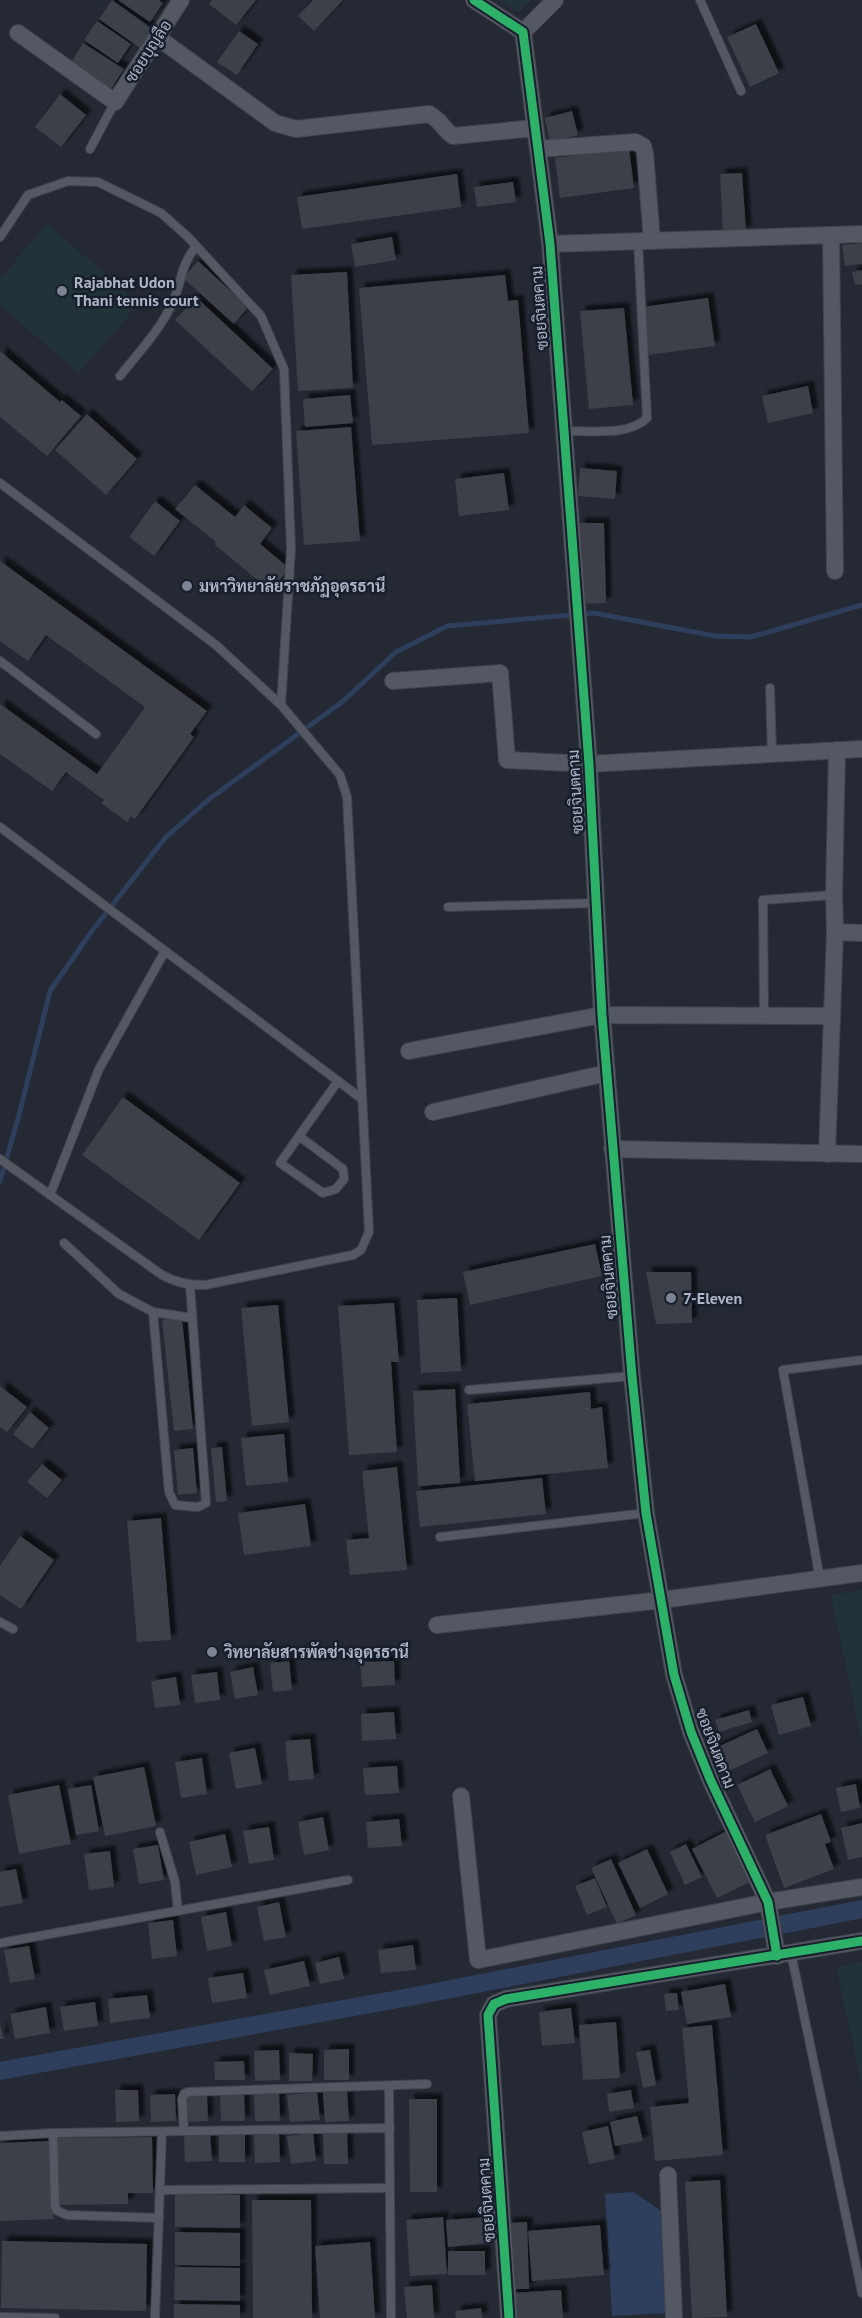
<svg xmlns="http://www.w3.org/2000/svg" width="862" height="2318" font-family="'PT Sans',Sarabun,sans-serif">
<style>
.green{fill:#213339}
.water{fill:#2e3f5d}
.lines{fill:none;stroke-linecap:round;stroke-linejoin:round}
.stream{stroke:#2e3f5d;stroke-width:5}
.canal{stroke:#2e3f5d;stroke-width:18}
.building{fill:#3c4049;filter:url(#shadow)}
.lane-casing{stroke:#40444c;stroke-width:10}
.street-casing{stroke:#40444c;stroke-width:18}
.lane{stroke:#545862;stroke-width:8}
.street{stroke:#545862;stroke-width:16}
.cycleway-casing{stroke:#171f2d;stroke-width:13}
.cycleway{stroke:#2db169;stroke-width:9}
.poi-dot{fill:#7c8393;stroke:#171f2d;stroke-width:2}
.labels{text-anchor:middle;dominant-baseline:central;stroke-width:5;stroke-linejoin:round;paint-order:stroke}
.street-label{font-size:16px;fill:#acb4c6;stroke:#171f2d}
.poi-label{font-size:16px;font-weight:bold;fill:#acb4c6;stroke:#171f2d;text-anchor:start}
</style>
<defs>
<filter id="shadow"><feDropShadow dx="5.5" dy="-5.5" stdDeviation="1.5" flood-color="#0009"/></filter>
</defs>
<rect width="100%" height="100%" fill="#242933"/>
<g class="green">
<polygon points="499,0 531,0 519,12"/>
<polygon points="47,224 139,303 79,373 0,305 0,279"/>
<polygon points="862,1590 862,1742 831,1595"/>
<polygon points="862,1962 862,2085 836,1967"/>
</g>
<polygon class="water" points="634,2192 661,2211 667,2313 612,2316 605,2194"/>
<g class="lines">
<polyline class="stream" points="0,1181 19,1115 50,991 92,931 165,838 208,800 342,702 396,652 447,626 594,613 715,636 751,637 862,605"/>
<polyline class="canal" points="0,2071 415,1996 862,1909"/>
</g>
<g class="building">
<polygon points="112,0 154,30 140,48 99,19"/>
<polygon points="118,0 159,0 163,3 150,22"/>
<polygon points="212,0 256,0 236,25 209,4"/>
<polygon points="313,0 343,0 314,31 298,16"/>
<polygon points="97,21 131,44 118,63 84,40"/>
<polygon points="756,24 779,73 750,87 727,37"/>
<polygon points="239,31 258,44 237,75 217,62"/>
<polygon points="83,43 124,69 110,90 70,64"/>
<polygon points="60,94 86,115 61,147 35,127"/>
<polygon points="572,111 578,135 550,142 545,118"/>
<polygon points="629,148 634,188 560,198 555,158"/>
<polygon points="742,173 746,231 723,233 720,174"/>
<polygon points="457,174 461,207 302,229 297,197"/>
<polygon points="513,182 516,202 477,207 474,187"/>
<polygon points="392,237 396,260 355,267 351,244"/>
<polygon points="862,243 862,264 845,266 842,245"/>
<polygon points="198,261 248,307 234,324 183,278"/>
<polygon points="862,270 862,284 855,285 852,272"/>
<polygon points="347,272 353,388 298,391 291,275"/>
<polygon points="505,275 508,301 518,300 529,433 372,445 359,288"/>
<polygon points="196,297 273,369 252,391 175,320"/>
<polygon points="708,298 715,346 648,355 642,307"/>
<polygon points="624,308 633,405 589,409 580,311"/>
<polygon points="0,351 60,402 62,400 81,416 47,456 0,417"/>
<polygon points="808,386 813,413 768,423 762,396"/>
<polygon points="350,395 353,423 305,427 303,399"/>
<polygon points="87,414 137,459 106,495 55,450"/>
<polygon points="351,427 360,541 304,545 296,431"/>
<polygon points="580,468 617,471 615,499 578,496"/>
<polygon points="504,473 509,510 459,516 455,479"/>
<polygon points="195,485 235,517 244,505 272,528 260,544 289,568 271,591 214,544 216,542 175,509"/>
<polygon points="155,501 180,521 154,556 129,537"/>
<polygon points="579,523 604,523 606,603 582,604"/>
<polygon points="0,561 207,711 190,734 194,737 135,819 131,816 127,822 101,803 104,800 66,772 52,791 0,754 0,704 97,774 145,707 46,635 28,661 0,641"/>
<polygon points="123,1097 240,1183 199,1240 82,1155"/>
<polygon points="595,1244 602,1276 470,1305 463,1272"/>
<polygon points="646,1272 691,1272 692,1323 656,1324"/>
<polygon points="457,1298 461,1371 421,1373 417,1300"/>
<polygon points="394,1303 399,1362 391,1362 397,1452 349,1455 338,1306"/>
<polygon points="278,1305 289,1422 252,1426 241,1308"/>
<polygon points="182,1318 193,1429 174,1431 162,1320"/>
<polygon points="0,1386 27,1407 7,1432 0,1427"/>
<polygon points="455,1389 460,1483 418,1486 413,1391"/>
<polygon points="590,1392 591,1409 602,1407 608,1468 475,1481 467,1404"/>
<polygon points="30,1412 49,1428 32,1449 13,1434"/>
<polygon points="284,1434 288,1482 246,1486 241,1438"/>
<polygon points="222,1447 227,1501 216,1502 211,1448"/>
<polygon points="193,1448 197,1493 178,1495 174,1450"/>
<polygon points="42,1464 62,1480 47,1498 27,1482"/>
<polygon points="397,1467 407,1570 350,1575 346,1540 369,1538 362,1471"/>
<polygon points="542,1478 546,1514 420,1527 416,1491"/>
<polygon points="305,1504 311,1546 244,1555 238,1513"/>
<polygon points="161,1518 171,1640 137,1642 127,1521"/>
<polygon points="20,1536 54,1560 21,1609 0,1595 0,1566"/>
<polygon points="289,1661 292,1690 273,1692 270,1663"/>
<polygon points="394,1661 395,1685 362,1687 360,1662"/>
<polygon points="253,1667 258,1695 235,1699 230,1672"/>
<polygon points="217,1672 220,1700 195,1703 191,1675"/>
<polygon points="176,1677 180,1705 155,1708 151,1681"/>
<polygon points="803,1697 811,1726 779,1735 771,1705"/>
<polygon points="749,1710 752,1722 719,1732 715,1720"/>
<polygon points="394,1712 396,1739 362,1741 361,1714"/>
<polygon points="757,1729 768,1753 722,1774 711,1750"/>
<polygon points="310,1739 314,1779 289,1781 285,1741"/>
<polygon points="255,1748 262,1784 236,1789 229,1753"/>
<polygon points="202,1758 207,1794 181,1798 175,1762"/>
<polygon points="397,1766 399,1793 365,1795 363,1768"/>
<polygon points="144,1767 156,1826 105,1836 93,1777"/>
<polygon points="770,1769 788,1806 755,1822 737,1785"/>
<polygon points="856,1784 860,1808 841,1812 836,1788"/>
<polygon points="59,1785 71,1844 19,1854 8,1795"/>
<polygon points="91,1785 99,1831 76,1835 68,1789"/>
<polygon points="821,1814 831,1842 825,1844 834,1869 784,1888 765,1835"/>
<polygon points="323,1817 329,1850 304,1855 298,1822"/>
<polygon points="399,1819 402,1846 368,1848 366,1822"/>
<polygon points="862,1823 862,1857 848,1860 841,1828"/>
<polygon points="269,1827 274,1860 249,1864 243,1831"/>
<polygon points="725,1832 750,1882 717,1898 692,1849"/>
<polygon points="225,1834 232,1867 196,1875 189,1842"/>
<polygon points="686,1844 702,1877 685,1885 670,1852"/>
<polygon points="158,1845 164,1880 139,1884 133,1849"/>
<polygon points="647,1849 668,1894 640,1908 618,1863"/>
<polygon points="110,1851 114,1887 89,1890 84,1854"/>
<polygon points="611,1859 636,1915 617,1924 591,1868"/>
<polygon points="16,1869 23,1903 0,1907 0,1872"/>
<polygon points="595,1878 607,1907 587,1915 575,1886"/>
<polygon points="279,1902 286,1937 264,1941 257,1907"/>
<polygon points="226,1912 232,1946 207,1951 201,1917"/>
<polygon points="173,1920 177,1956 152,1959 148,1923"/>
<polygon points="413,1945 416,1970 381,1973 378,1950"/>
<polygon points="29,1946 35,1979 10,1983 4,1950"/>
<polygon points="339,1957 344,1979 320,1984 315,1963"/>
<polygon points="304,1961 310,1986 270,1995 264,1970"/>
<polygon points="243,1973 247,1998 212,2003 208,1978"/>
<polygon points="725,1984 731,2017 687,2024 681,1992"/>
<polygon points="677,1993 679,2010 666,2011 664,1994"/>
<polygon points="147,1995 150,2018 110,2023 108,1999"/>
<polygon points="95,2002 98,2026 64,2031 60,2007"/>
<polygon points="46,2007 50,2033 15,2039 10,2014"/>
<polygon points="571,2008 575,2043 542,2046 539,2012"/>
<polygon points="616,2022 620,2078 583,2080 579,2025"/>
<polygon points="0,2025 4,2039 0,2039"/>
<polygon points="712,2025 723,2155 655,2161 650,2107 689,2103 682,2028"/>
<polygon points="349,2049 349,2080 324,2080 324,2050"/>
<polygon points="279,2050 280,2080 255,2081 254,2051"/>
<polygon points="650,2050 656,2085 643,2088 636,2052"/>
<polygon points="289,2053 313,2054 312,2081 289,2081"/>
<polygon points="244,2061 245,2080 215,2080 214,2062"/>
<polygon points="115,2090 138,2090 139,2121 116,2122"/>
<polygon points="631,2090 634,2108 609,2112 607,2094"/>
<polygon points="279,2091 280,2121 255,2121 254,2092"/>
<polygon points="347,2091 349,2121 325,2122 323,2092"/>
<polygon points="317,2092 320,2120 290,2122 287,2095"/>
<polygon points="175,2094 176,2121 151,2122 150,2095"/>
<polygon points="244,2094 245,2121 221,2121 220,2095"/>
<polygon points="207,2096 208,2121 186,2122 184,2097"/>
<polygon points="409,2099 437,2099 437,2192 410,2192"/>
<polygon points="637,2116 643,2141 615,2146 610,2122"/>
<polygon points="608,2126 615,2159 589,2164 582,2132"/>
<polygon points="347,2132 348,2164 324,2164 323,2133"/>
<polygon points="210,2133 212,2161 185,2162 184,2135"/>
<rect x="219" y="2133" width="26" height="29"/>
<polygon points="313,2133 316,2161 291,2164 287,2136"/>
<polygon points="279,2134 280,2162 255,2163 254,2135"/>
<polygon points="152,2137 153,2193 128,2193 128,2204 58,2205 57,2138"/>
<polygon points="51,2141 54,2219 0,2221 0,2143"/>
<polygon points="720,2180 727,2317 692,2318 685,2182"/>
<polygon points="175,2194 240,2195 240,2228 175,2227"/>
<polygon points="252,2200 311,2200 312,2318 253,2318"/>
<polygon points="443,2217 447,2274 410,2276 406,2220"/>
<polygon points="487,2217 489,2243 448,2247 446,2220"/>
<polygon points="527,2222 529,2289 510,2289 507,2223"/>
<polygon points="600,2225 604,2275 532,2281 528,2231"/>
<polygon points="175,2232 240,2233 240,2266 175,2265"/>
<polygon points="2,2241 147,2244 146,2311 1,2308"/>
<polygon points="370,2242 375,2318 320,2318 315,2246"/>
<rect x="448" y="2251" width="37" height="24"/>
<polygon points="175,2267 240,2268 240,2301 174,2300"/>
<polygon points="432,2285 434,2318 407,2318 404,2287"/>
<polygon points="561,2290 563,2318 512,2318 510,2293"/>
<polygon points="174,2304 240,2305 240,2318 174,2318"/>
<polygon points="481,2308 482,2318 456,2318 455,2311"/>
</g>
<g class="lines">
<defs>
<g id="lane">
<polyline points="700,0 741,91"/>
<polyline points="90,149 115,102"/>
<polyline points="0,237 28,195 68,181 98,182 161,213 187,236 261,316 284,369 291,549 281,705"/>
<path d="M120,376C138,353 161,329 173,302C182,281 180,267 196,246"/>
<path d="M564,431C590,430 628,437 647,418L638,241"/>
<path d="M0,483L216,645L281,705L340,775L347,797L369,1232L361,1250L353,1255L205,1285C189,1285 177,1283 162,1275L0,1159"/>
<polyline points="0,661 96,734"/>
<polyline points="770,688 772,754"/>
<polyline points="0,827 362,1099"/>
<polyline points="448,907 596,903"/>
<polyline points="764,1014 763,900 834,895"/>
<polyline points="299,1136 343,1169 344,1179 336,1189 323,1193 280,1163 338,1081"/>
<polyline points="50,1195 99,1069 165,951"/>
<polyline points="64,1243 119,1294 153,1312 192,1318"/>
<polyline points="153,1312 169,1492 175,1505 198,1507 206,1503 190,1285"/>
<polyline points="469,1390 632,1376"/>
<polyline points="440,1537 646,1513"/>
<polyline points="820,1580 783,1370 862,1360"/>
<polyline points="0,1622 13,1629"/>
<polyline points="160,1832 175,1882 178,1911"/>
<polyline points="0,1943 348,1880"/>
<polyline points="791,1953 862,2293"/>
<polyline points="389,2086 391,2318"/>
<polyline points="184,2131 182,2099 184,2094 188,2092 427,2084"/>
<polyline points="53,2133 55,2207 58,2211 67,2215 159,2218"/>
<polyline points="0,2136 53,2133 390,2128"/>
<polyline points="160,2190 390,2188"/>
<polyline points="0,2317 55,2318"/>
<polyline points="155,2318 162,2132"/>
</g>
<g id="street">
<polyline points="474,0 523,32 550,244 589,764 602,1015 632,1376 646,1513 674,1675 691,1732 710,1779 768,1902 777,1956"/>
<polyline points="523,32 555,0"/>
<polyline points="18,33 115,102 181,0"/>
<path d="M157,37L275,123L296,129L429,114C441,120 443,129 453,136L535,128"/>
<polyline points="538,149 635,142 643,146 645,153 652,241"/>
<polyline points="831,236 835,571"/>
<polyline points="550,244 862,234"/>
<polyline points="393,681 500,673 507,760 589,764 862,749"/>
<polyline points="835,932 862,933"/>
<polyline points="409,1051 602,1015 832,1016"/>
<polyline points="433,1112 607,1073"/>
<polyline points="612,1149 862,1154"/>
<polyline points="827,1154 835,932 834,895 837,750"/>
<polyline points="437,1625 662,1600 862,1573"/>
<polyline points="461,1796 478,1960 768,1902 862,1887"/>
<polyline points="668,2175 674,2318"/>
<polyline points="509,2318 488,2015 494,2004 506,1999 862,1941"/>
</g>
</defs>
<use href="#lane" class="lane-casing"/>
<use href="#street" class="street-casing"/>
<use href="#lane" class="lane"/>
<use href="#street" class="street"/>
<defs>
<g id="cycleway">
<polyline points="474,0 523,32 550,244 589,764 602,1015 632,1376 646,1513 674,1675 691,1732 710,1779 768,1902 777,1956"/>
<polyline points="509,2318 488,2015 494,2004 506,1999 862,1941"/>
</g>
</defs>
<use href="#cycleway" class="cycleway-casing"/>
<use href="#cycleway" class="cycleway"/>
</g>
<g class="poi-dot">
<circle cx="62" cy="291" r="6"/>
<circle cx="187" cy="586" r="6"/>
<circle cx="671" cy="1298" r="6"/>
<circle cx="212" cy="1652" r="6"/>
</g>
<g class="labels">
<g class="street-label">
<text transform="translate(148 51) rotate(-57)">ซอยบุญลือ</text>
<text transform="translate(539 308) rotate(-94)">ซอยจินตคาม</text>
<text transform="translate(575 792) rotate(-93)">ซอยจินตคาม</text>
<text transform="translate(608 1277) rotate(-95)">ซอยจินตคาม</text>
<text transform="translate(716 1748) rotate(69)">ซอยจินตคาม</text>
<text transform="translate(486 2200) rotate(-94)">ซอยจินตคาม</text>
</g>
<g class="poi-label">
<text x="74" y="282">Rajabhat Udon<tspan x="74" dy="18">Thani tennis court</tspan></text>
<text x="199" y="586">มหาวิทยาลัยราชภัฏอุดรธานี</text>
<text x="683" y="1298">7-Eleven</text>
<text x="224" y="1652">วิทยาลัยสารพัดช่างอุดรธานี</text>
</g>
</g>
</svg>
